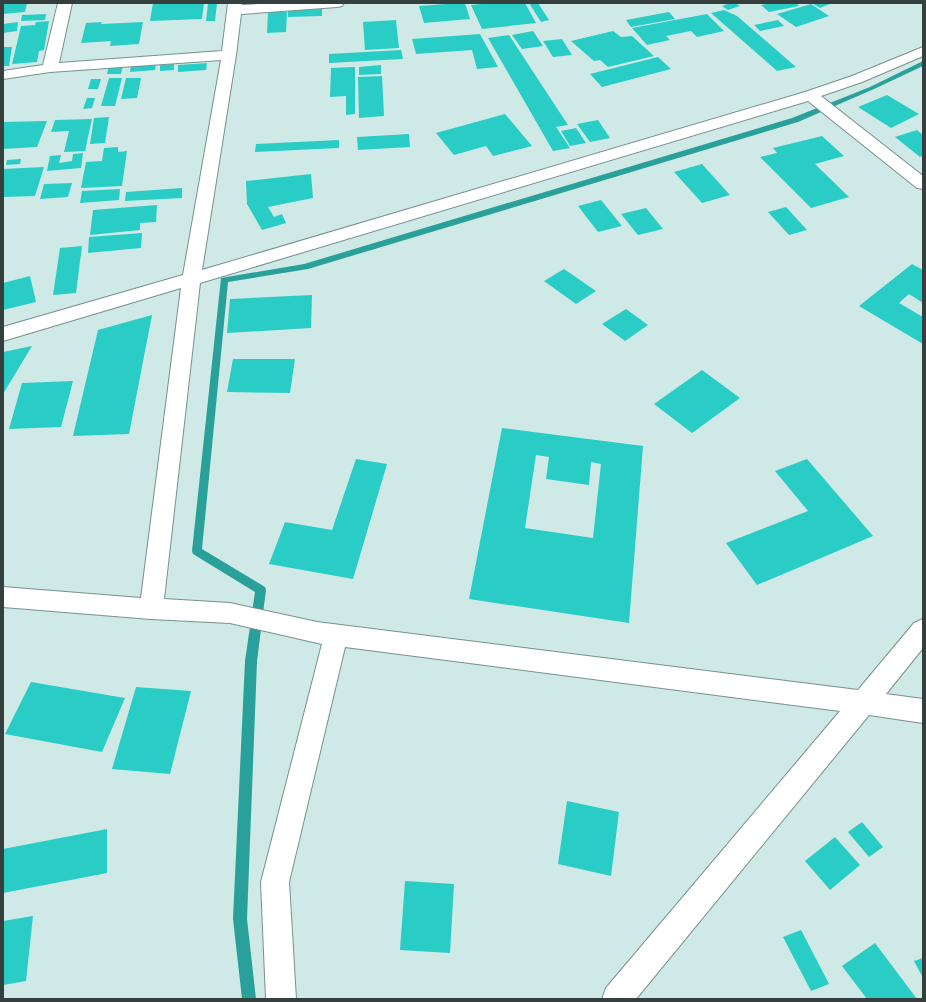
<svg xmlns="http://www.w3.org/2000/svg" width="926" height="1002" font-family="'Alegreya Sans',sans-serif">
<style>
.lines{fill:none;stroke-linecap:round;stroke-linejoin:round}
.stream{fill:#2aa09a;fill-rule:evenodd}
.building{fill:#2acdc6;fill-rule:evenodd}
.minor-casing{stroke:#78908e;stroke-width:2}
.minor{fill:#fff;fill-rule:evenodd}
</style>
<rect width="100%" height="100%" fill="#cfe9e6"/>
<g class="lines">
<polygon class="stream" points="923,61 923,66 874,89 798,122 308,269 228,282 202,549 265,587 266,590 257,661 247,919 256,999 242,999 233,919 245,661 255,592 193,554 192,551 221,278 304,264 792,118 870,87"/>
</g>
<g class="building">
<polygon points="3,3 27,3 25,12 3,14"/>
<polygon points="153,3 204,3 202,19 150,21"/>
<polygon points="208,3 217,3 215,21 206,21"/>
<polygon points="459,3 465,3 470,19 424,23 419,6"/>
<polygon points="490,3 525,3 536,23 482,29 471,5"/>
<polygon points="529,3 538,3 549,20 541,22"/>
<polygon points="730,3 735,3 740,6 728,10 722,6"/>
<polygon points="771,3 796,3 799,6 769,12 761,5"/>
<polygon points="812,3 832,3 820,8"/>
<polygon points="811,4 829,16 796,27 777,14"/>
<polygon points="322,9 322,16 288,17 288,11"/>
<polygon points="724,10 737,16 796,67 777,71 711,13"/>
<polygon points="268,12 287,12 286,32 267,33"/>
<polygon points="669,12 675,19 631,27 626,20"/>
<polygon points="46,14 45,20 21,21 22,15"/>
<polygon points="707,14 724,31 697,37 691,31 666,36 670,40 647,45 632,28"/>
<polygon points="396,20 399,48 365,50 363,22"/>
<polygon points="778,20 784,26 760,31 754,25"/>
<polygon points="49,21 44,50 39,51 37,62 12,64 21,26 35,25 36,22"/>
<polygon points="18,22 17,31 3,33 3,24"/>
<polygon points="102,22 101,24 143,22 139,44 110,46 111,41 81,43 86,23"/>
<polygon points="533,31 543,46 522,49 512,35"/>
<polygon points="613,31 621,37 632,36 654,56 608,67 600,60 594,61 571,41"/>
<polygon points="480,34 498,67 477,69 472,50 416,54 412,39"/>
<polygon points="509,35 568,125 556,127 570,148 553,151 488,38"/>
<polygon points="562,39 572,55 553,57 543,41"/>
<polygon points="3,47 12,47 9,66 3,66"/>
<polygon points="401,50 403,59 329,63 329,54"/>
<polygon points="658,57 671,69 602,87 590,74"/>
<polygon points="156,63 155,70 130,72 131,65"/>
<polygon points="207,63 206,70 178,72 178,65"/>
<polygon points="174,64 174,70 160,71 160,65"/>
<polygon points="109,65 123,65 121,74 107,74"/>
<polygon points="381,65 381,74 359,75 359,67"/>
<polygon points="355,67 355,114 346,115 346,96 330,97 331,68"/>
<polygon points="382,76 384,116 359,118 358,77"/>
<polygon points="109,78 122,78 115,106 101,106"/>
<polygon points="126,78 141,78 137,98 121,99"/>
<polygon points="91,79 101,79 98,89 88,89"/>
<polygon points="887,95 919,114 891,128 858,107"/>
<polygon points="87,98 95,98 92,108 83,109"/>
<polygon points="505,114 532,146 493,156 486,146 454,155 436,133"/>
<polygon points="109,117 105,143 90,144 94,118"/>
<polygon points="92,119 85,151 64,152 69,131 51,132 55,120"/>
<polygon points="598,120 610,138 590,142 577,124"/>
<polygon points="47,121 37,147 3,149 3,122"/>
<polygon points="576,128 586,143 570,146 561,131"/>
<polygon points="917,130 923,135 923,156 920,157 895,137"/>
<polygon points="409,134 410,147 358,150 357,137"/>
<polygon points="822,136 844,156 815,164 849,197 811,208 760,157 777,153 773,148"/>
<polygon points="339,140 339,148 255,152 256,144"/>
<polygon points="118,147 118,152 127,151 122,186 81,188 86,162 102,161 104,148"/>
<polygon points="83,153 81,168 47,171 50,156 61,155 59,163 72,161 73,154"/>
<polygon points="21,159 20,164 6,165 7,160"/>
<polygon points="702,164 730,195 702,203 674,172"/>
<polygon points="44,167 35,196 3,197 3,169"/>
<polygon points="311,174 313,198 268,207 274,217 282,214 286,223 262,230 247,204 246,181"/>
<polygon points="72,183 68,197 40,199 44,184"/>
<polygon points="182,188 182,198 125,201 126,192"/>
<polygon points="120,189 119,200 80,203 82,191"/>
<polygon points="601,200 622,226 598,232 578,206"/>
<polygon points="157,205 156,222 140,223 140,230 90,235 93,210"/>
<polygon points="786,207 807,230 789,235 768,212"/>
<polygon points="646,208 663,229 638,235 621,214"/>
<polygon points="142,233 141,248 88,253 89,237"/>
<polygon points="82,246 76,293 53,295 60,248"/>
<polygon points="912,264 923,270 923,303 909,294 899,303 923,317 923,344 859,306"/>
<polygon points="564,269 596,291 576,304 544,281"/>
<polygon points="30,276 36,302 3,310 3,283"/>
<polygon points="312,295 311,328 227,333 230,299"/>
<polygon points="626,309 648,325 625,341 602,324"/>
<polygon points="152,315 129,434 73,436 98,330"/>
<polygon points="32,346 3,394 3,352"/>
<polygon points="233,359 295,359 290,393 227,392"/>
<polygon points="702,370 740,398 692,433 654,404"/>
<polygon points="73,381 61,427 9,429 22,383"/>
<path d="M502,428L643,446L629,623L469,599ZM536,455L549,457L546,479L589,485L591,462L601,464L593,538L525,528Z"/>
<polygon points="356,459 387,464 353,579 269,564 285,522 332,530"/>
<polygon points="807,459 873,536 757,585 726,543 808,511 775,471"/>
<polygon points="31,682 125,698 102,752 5,734"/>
<polygon points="136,687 191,691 170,774 112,769"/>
<polygon points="567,801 619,812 611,876 558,864"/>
<polygon points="862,822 883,847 869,857 848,832"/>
<polygon points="107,829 107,873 3,893 3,849"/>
<polygon points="835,837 860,865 830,890 805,861"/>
<polygon points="405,881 454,884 450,953 400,950"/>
<polygon points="33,916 26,981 3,985 3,921"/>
<polygon points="801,930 829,984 811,991 783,937"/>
<polygon points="875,943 917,999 867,999 842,966"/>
<polygon points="923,958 923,978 914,961"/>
</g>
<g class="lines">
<defs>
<polygon id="minor" points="58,3 72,3 59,63 222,51 228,3 242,3 242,5 276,3 344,3 342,6 337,7 241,14 236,55 202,270 805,92 852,76 923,47 923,56 862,82 821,96 923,176 923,189 917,188 808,101 200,283 164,599 230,603 317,622 858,690 914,623 923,619 923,648 886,694 923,699 923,723 869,715 636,999 602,999 606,988 840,711 345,647 289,882 296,999 266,999 261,882 322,644 230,623 151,619 3,607 3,587 141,598 181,288 3,341 3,327 183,275 221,60 50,72 3,79 3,71 43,65"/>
</defs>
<use href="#minor" class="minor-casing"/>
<use href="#minor" class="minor"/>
</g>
<rect width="926" height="1002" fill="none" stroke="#343f3e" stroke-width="8"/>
</svg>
